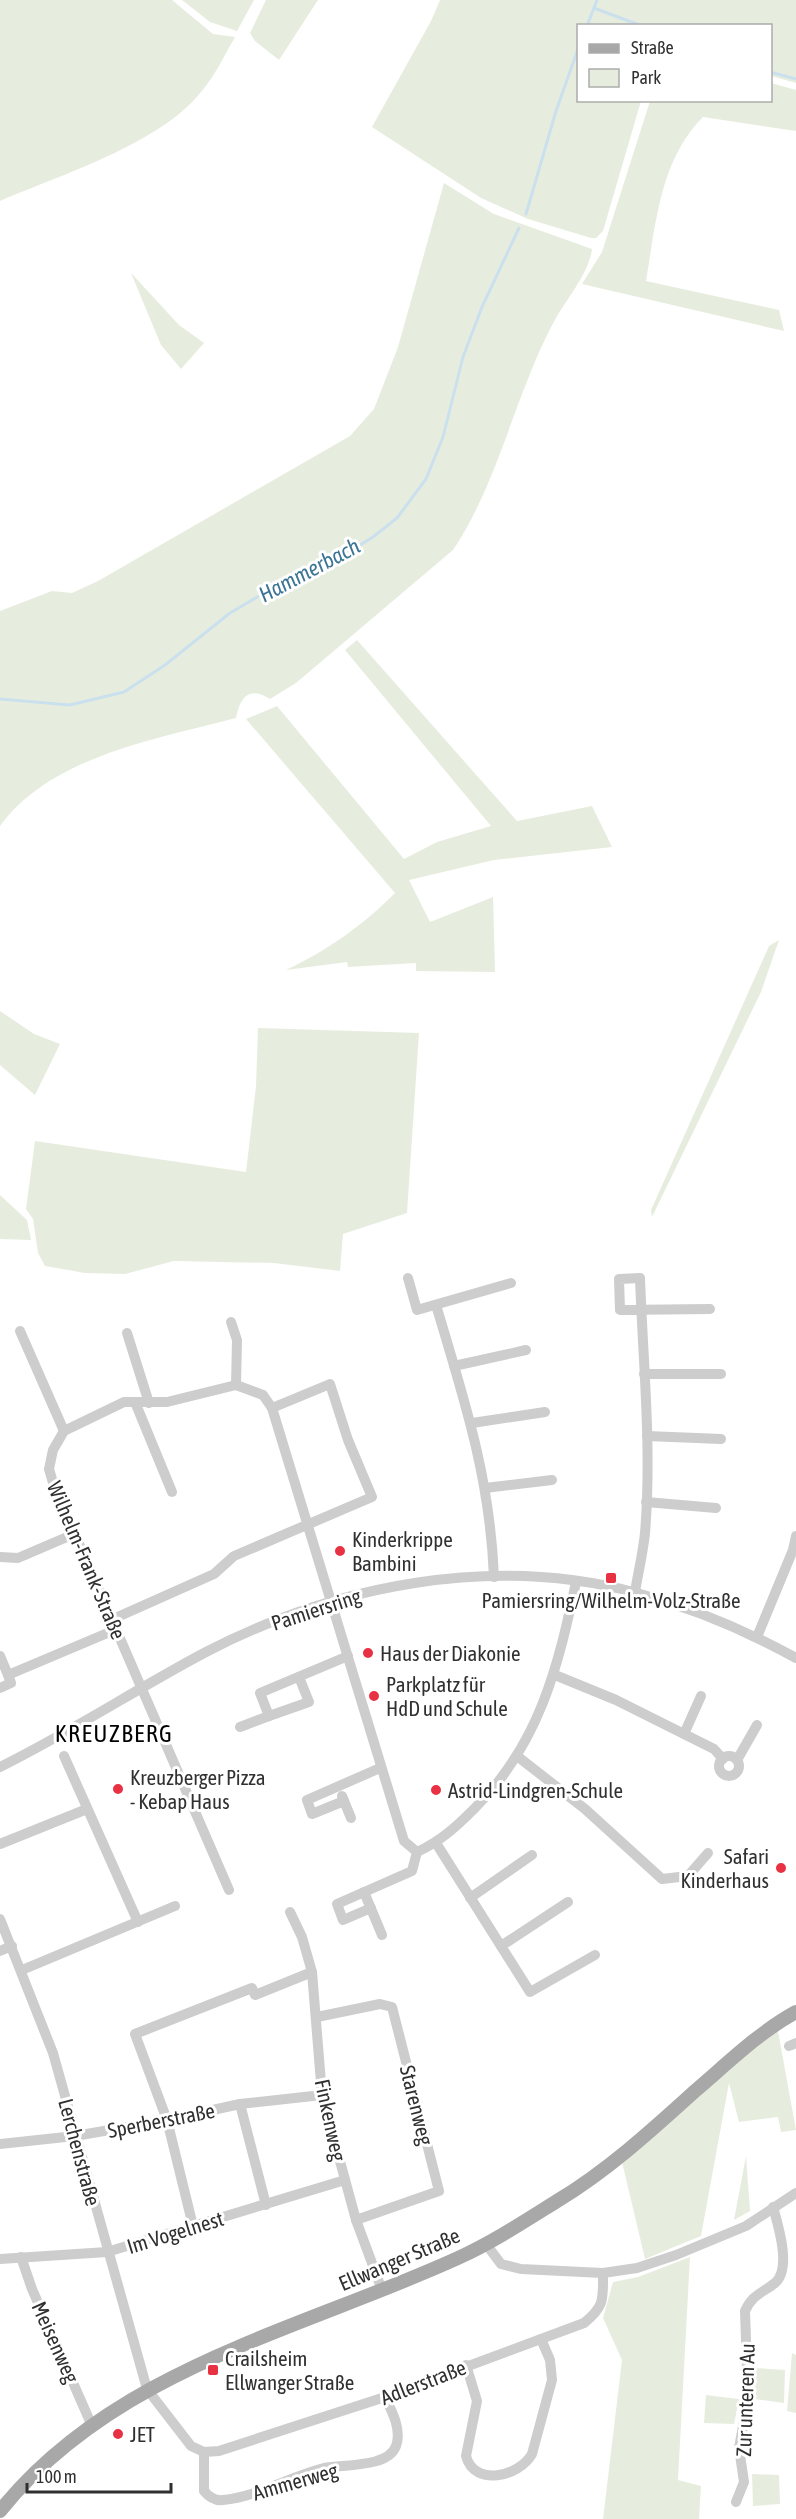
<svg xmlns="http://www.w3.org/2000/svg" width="796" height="2519" font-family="'Asap Condensed',sans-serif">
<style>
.green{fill:#e7edde}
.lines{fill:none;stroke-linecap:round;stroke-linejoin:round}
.stream{stroke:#cae0ed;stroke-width:3}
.minor{stroke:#cdcdcd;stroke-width:10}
.major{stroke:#a8a8a8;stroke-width:14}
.poi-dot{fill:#e83243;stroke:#fff;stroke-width:2}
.labels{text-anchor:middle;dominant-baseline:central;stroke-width:6;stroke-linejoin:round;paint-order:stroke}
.poi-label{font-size:21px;fill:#303030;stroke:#fff;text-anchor:start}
.street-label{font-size:21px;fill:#303030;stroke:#fff}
.water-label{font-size:22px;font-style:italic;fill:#3c7494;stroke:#fff}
.quarter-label{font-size:24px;letter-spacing:1.5px;fill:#000;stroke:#fff}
</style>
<rect width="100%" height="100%" fill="#fff"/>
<g class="green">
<path d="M0,0H172L213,34L235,37C224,56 215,76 201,92C160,144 60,175 0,201Z"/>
<polygon points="182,0 254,0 237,31 210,22"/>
<polygon points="266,0 318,0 279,60 255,41 250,33"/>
<polygon points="440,0 796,0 796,83 771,76 770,26 578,26 578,100 641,101 603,231 596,238 591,238 528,219 481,198 372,127 431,21"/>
<path d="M771,83L796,90V131L703,117C660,160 656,223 646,281L779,310L784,331L582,284L602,252L650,101L770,100Z"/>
<path d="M444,183L494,214L592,249C589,273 568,297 556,318C516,390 499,482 453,550L296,683L270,699C250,686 240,696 236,718C157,739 51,756 0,826V611L52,591L72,593L98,581L350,436L374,409L398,347Z"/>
<polygon points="131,273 179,325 204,343 181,369 161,345"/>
<path d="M357,640L517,821L592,806L612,847L494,860L409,880L430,922L493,897L495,972L416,971V963L348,967L347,962L286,970C328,950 362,926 395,893L246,719L277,706L404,859L437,842L491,826L345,650Z"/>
<polygon points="779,940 761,992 652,1217 651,1210 769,946"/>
<polygon points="0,1011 34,1034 60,1044 35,1095 0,1065"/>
<polygon points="258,1028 419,1033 407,1213 343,1234 340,1271 274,1263 174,1261 125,1274 85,1273 45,1266 38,1253 33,1219 26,1209 35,1141 246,1172 256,1086"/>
<polygon points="0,1195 27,1220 31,1240 0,1239"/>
<polygon points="778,2031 796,2130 781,2132 778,2117 739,2122 729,2083 701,2236 645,2259 622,2162 738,2061"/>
<polygon points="746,2156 750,2211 734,2220"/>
<polygon points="690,2257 678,2480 701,2486 699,2519 603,2519 622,2360 603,2318 613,2282 638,2277"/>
<polygon points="792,2353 796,2355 796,2413 787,2411"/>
<polygon points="756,2368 785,2370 784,2403 754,2399"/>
<polygon points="706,2395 739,2399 734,2424 704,2423"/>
<polygon points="752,2474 779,2475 780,2504 753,2506"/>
</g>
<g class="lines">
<g class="stream">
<polyline points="594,8 642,26"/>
<polyline points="587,26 597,0"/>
<polyline points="770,72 796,79"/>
<polyline points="526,214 556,111 578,49"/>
<polyline points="0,699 70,705 124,692 165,665 230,613 281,583 339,558 373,537 397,518 426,479 443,437 463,357 482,307 519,228"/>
</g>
<g class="minor">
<polyline points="408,1278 417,1310 511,1283"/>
<path d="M436,1305C464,1399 490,1477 494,1577"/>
<polyline points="231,1322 237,1340 236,1385"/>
<polyline points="20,1331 64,1431"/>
<polyline points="127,1333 149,1403"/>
<polyline points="454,1366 526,1350"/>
<polyline points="644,1374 721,1374"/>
<polyline points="135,1402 172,1492"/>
<polyline points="472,1423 545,1412"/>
<polyline points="647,1436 721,1439"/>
<polyline points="485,1488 552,1480"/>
<polyline points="646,1502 716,1508"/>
<polyline points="0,1557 18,1558 74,1534"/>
<path d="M635,1592C638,1573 643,1553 645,1533C652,1448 643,1363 640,1278L619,1279L620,1310L710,1309"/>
<polyline points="113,1619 214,1574 234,1556 372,1497 348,1440 330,1384 272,1408"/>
<polyline points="757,1637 793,1550 796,1536"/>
<polyline points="0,1656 8,1675"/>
<polyline points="555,1675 616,1700 714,1749 723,1759"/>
<polyline points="0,1688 11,1683 8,1675 117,1629"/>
<polyline points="269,1716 309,1702 299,1677"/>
<polyline points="240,1727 269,1716 260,1693 348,1656"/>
<polyline points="684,1734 701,1696"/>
<polyline points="64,1756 138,1922"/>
<polyline points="517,1756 585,1809 662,1879 688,1876 708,1853"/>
<circle cx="729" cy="1766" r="10"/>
<polyline points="737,1760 757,1725"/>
<path d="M0,1767C71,1732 136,1689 206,1652C335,1585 494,1554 637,1593C693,1608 745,1630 796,1658"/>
<polyline points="342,1796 351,1818"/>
<polyline points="344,1801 312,1814 307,1800 380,1768"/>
<polyline points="436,1843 530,1992 595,1955"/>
<polyline points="0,1844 87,1809"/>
<path d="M229,1890L54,1486L49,1469L53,1450L64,1431L124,1402H167L236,1385L263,1395L272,1408L404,1841L417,1852C441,1841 457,1826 475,1808C539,1744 558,1668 576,1582"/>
<polyline points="364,1892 382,1935"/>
<polyline points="470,1898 532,1855"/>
<polyline points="371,1908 343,1920 337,1904 412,1871 417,1852"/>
<polyline points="290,1912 302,1937 312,1972 322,2095 356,2220 382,2290"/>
<path d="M0,1919L53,2053L147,2389L191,2446L204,2452L219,2451L385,2397L584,2323C605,2306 603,2299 603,2273"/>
<polyline points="501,1946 568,1902"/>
<polyline points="0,1951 12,1946"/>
<polyline points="22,1970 175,1906"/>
<polyline points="317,2017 380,2004 392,2007 439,2191 356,2220"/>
<polyline points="789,2046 796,2043"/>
<polyline points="240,2104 266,2205"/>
<polyline points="0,2144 75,2136 167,2120 240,2104 322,2095"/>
<polyline points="193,2226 167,2120 135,2034 252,1988 255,1995 312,1972"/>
<polyline points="486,2244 501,2264 521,2269 603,2273 637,2268 676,2255 746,2226 796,2193"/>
<polyline points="21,2257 32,2289 92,2426"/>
<polyline points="0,2259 107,2252 345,2180"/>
<path d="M466,2365L477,2401L466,2456C474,2487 519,2477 532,2454L552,2380L550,2360L541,2339"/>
<path d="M204,2452V2491C209,2497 215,2501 223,2500C258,2497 290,2476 324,2468C343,2464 388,2468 396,2446C402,2430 392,2411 385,2397"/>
<path d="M736,2502L744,2482L739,2448L748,2399L745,2311C753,2294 761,2294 775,2283C792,2269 778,2225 773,2207"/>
</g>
<path class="major" d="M0,2511C114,2369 300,2330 458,2258C493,2242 525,2221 557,2201C607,2171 652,2130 695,2091C728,2063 758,2033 796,2012"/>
</g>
<g class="poi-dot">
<circle cx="340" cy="1551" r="6"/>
<rect x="605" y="1572" width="12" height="12" rx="3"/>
<circle cx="368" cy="1653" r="6"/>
<circle cx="374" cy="1696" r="6"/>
<circle cx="118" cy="1789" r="6"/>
<circle cx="436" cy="1790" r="6"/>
<circle cx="781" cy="1868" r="6"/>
<rect x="207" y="2364" width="12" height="12" rx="3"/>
<circle cx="118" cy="2434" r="6"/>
</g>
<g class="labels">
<g class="poi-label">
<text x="352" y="1539">Kinderkrippe<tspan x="352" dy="24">Bambini</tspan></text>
<text x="611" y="1600" text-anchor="middle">Pamiersring/Wilhelm-Volz-Straße</text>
<text x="380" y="1653">Haus der Diakonie</text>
<text x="386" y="1684">Parkplatz für<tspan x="386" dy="24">HdD und Schule</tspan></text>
<text x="130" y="1777">Kreuzberger Pizza<tspan x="130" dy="24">- Kebap Haus</tspan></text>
<text x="448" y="1790">Astrid-Lindgren-Schule</text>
<text x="769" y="1856" text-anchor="end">Safari<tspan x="769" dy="24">Kinderhaus</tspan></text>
<text x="225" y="2358">Crailsheim<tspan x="225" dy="24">Ellwanger Straße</tspan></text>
<text x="130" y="2434">JET</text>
</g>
<g class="street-label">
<text transform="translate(87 1560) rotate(67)">Wilhelm-Frank-Straße</text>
<text transform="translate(316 1609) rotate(-18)">Pamiersring</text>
<text transform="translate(417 2105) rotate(76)">Starenweg</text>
<text transform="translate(161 2120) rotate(-11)">Sperberstraße</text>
<text transform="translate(331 2120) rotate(78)">Finkenweg</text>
<text transform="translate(80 2152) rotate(75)">Lerchenstraße</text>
<text transform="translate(175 2232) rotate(-17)">Im Vogelnest</text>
<text transform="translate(399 2259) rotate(-23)">Ellwanger Straße</text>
<text transform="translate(56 2342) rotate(66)">Meisenweg</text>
<text transform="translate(423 2382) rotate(-21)">Adlerstraße</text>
<text transform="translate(745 2400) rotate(-88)">Zur unteren Au</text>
<text transform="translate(295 2481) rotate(-16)">Ammerweg</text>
</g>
<g class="water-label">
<text transform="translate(309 570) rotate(-28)">Hammerbach</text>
</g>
<g class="quarter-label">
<text x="114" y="1733">KREUZBERG</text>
</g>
</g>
<rect x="577" y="24" width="195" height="78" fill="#ffffff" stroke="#acacac" stroke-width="1.5"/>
<rect x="589" y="44" width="30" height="9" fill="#a8a8a8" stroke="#acacac" stroke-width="1.5"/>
<text x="631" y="54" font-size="18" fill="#303030">Straße</text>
<rect x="589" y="69" width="30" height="18" fill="#e7edde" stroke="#acacac" stroke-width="1.5"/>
<text x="631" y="84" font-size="18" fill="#303030">Park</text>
<path d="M27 2483v9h144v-9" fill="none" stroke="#303030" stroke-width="3"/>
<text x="36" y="2483" font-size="18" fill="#303030" stroke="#ffffff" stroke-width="4.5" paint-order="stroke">100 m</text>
</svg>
